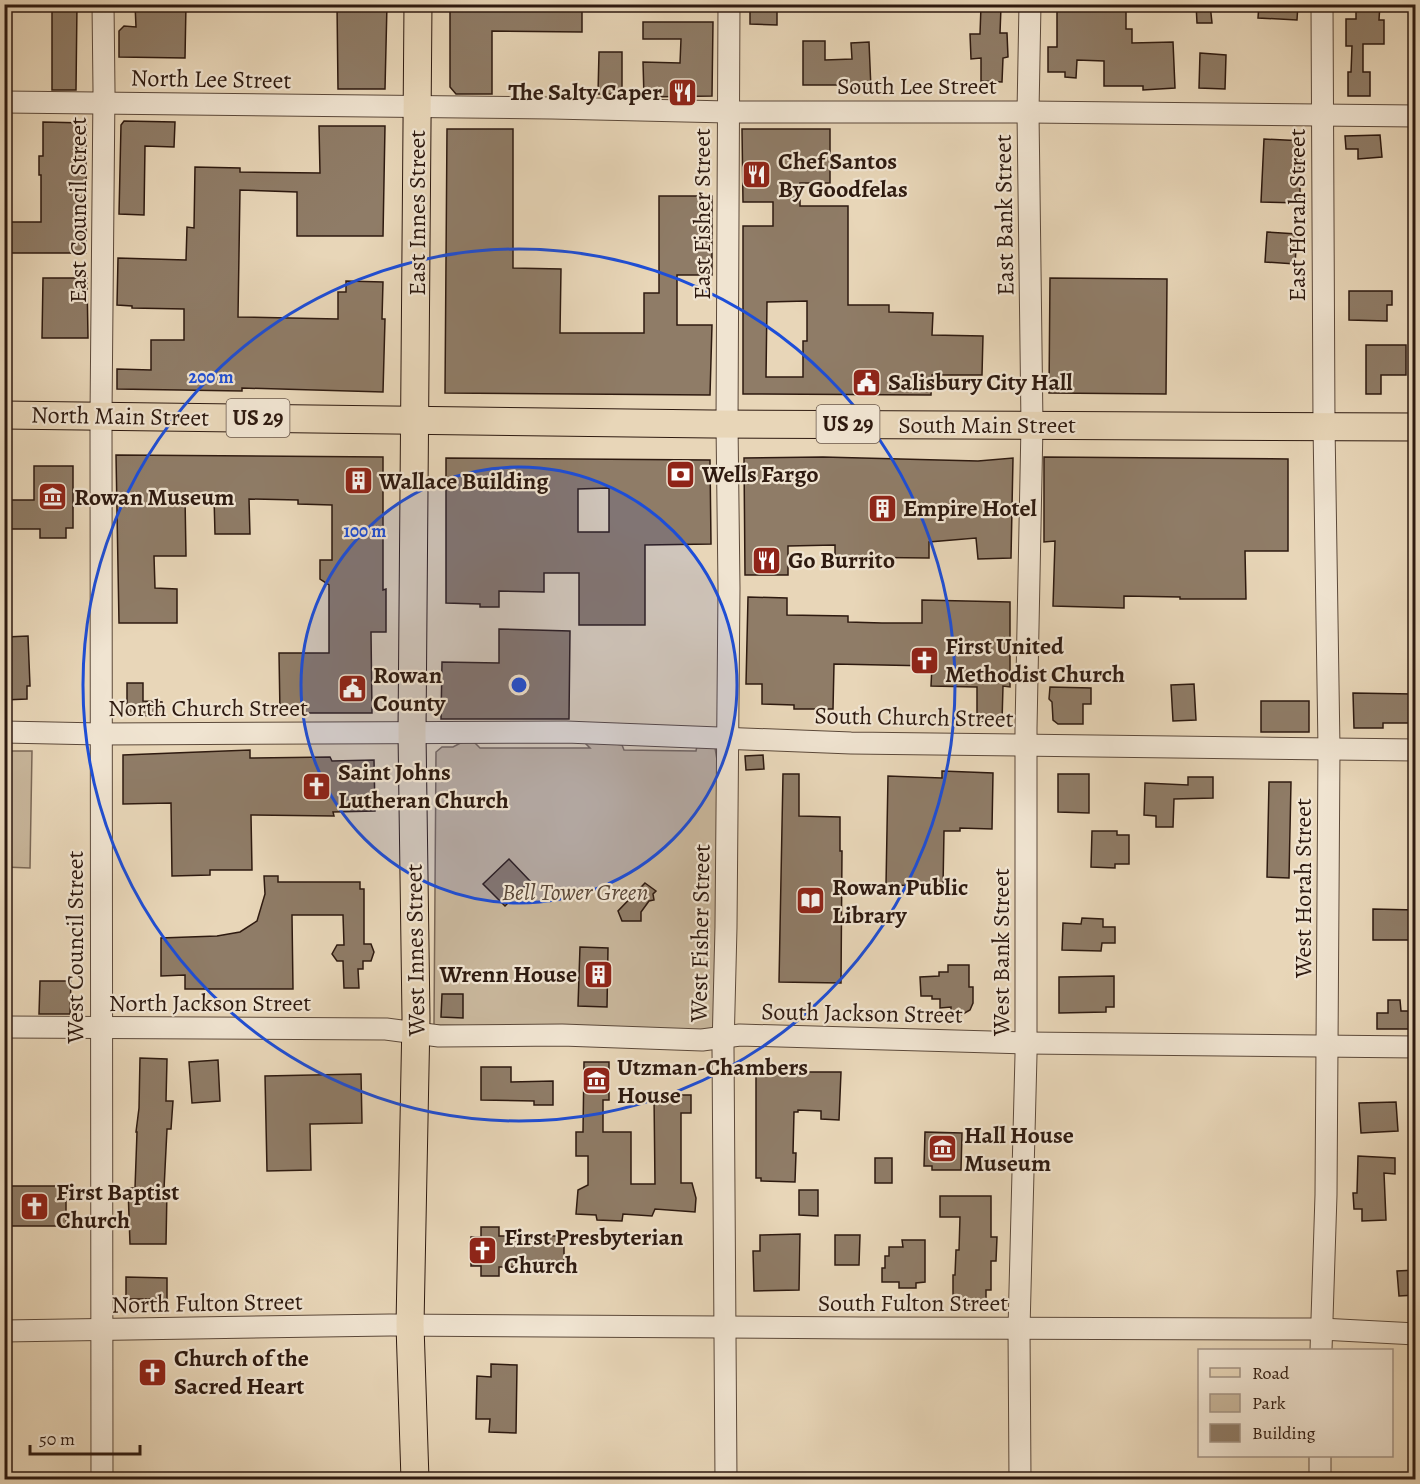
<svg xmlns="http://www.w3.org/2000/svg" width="1420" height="1484" font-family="Alegreya,serif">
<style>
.green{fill:#c8b69b;stroke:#7b6856;stroke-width:1.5}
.building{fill:#8f7c67;stroke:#2e1a10;stroke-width:1.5;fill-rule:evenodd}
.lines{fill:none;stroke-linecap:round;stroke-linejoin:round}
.minor-casing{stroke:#5c493a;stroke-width:23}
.major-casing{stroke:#2e1a10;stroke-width:29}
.minor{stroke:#f0e4d1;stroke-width:21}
.major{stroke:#e8d6b8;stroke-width:27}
.ring{fill:none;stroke:#1d4ed8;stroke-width:3}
.labels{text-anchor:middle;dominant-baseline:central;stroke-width:4.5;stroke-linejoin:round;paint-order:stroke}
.shield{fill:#f0e4d1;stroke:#68574a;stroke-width:1.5}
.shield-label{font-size:22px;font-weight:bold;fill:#2e1a10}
.street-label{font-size:24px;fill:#2e1a10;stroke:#f0e4d1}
.poi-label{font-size:24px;font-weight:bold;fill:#2e1a10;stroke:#f0e4d1;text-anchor:start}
.park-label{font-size:24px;font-style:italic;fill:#5c493a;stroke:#f0e4d1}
.centre{fill:#1d4ed8;stroke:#f0e4d1;stroke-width:3}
.ring-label{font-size:18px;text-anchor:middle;font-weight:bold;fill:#1d4ed8;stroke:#f0e4d1;stroke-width:4.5;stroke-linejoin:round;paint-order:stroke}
</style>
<rect width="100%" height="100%" fill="#e8d6b8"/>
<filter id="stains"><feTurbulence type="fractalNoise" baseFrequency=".00333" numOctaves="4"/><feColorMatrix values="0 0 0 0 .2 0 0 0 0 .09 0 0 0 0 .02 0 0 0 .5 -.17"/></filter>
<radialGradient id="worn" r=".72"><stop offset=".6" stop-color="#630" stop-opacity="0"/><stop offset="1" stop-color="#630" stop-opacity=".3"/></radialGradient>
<g class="green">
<polygon points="470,738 480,748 590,748 584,742 585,739 622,745 624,750 696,751 697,746 715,748 719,772 714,1031 434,1025 436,752 442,747 453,747"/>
<polygon points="5,751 32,751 30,868 5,867"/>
</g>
<g class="building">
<polygon points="52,4 77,4 76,90 52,90"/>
<polygon points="135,4 186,4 185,58 119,57 119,31 124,26 136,27"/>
<polygon points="337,4 387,4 385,89 338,89"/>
<polygon points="450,4 582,4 582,32 492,31 492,94 456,94 450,87"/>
<polygon points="750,4 777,4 777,25 750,24"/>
<polygon points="1196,4 1210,4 1212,23 1197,23"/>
<polygon points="1259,4 1298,4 1297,20 1258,18"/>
<polygon points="1356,4 1380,4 1379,20 1384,20 1384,44 1363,44 1363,72 1370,72 1370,96 1348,96 1348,72 1351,72 1352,46 1346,46 1346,19 1356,19"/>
<polygon points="981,6 1001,7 1000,33 1007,33 1008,57 1003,58 1002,82 981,81 981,58 971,59 970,34 980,34"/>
<polygon points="1057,9 1126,10 1126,29 1132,29 1132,43 1173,42 1175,88 1143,90 1143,86 1104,86 1104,61 1077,60 1076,78 1065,77 1065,72 1048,72 1048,47 1057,47"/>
<polygon points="643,22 713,22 712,96 644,97 643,62 680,63 681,39 643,39"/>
<polygon points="803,41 825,41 825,60 852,59 851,43 869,42 871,89 846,89 846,85 803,85"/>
<polygon points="599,52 622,52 622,94 598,94"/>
<polygon points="1200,53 1226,55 1225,89 1199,88"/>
<polygon points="124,121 175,122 174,147 145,146 144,215 119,214 121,125"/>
<polygon points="43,122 86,123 86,253 4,253 4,222 41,222 41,175 39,175 39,156 43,156"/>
<polygon points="319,126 385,126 383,236 297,236 297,192 240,190 238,317 338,319 338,292 346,292 346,281 383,282 382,319 385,319 383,392 242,388 242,391 117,389 117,369 151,370 151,340 184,340 184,309 132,308 132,306 117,305 118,258 186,260 187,227 194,228 195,167 240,168 240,172 320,173"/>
<polygon points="447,129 513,129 513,268 561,269 560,333 644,333 644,293 659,293 659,196 712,196 712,275 677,275 677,325 712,325 710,395 445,393"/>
<path d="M742,129H830V183H800V206H848V305H889V312L933,313L932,335L983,336L982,375H932L931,395L743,394V226H773V202H743ZM807,301V341H803V377H766L767,302Z"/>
<polygon points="1380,135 1382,157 1358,159 1358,149 1346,149 1345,136"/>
<polygon points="1264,139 1304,141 1303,167 1300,167 1300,203 1261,202"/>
<polygon points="1267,232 1297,234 1295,264 1265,262"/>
<polygon points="43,278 87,278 88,338 42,338"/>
<polygon points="1050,278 1167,279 1166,394 1049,393"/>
<polygon points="1349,291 1392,291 1392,305 1387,305 1387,321 1349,320"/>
<polygon points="1366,345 1406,345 1406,375 1381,375 1381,394 1366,394"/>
<polygon points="116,455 383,457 383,590 386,589 386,632 371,632 372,713 280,713 279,653 329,653 329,585 320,579 320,560 332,560 332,505 298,504 298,500 249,499 250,534 215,534 214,497 185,497 186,556 154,556 155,588 177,589 177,623 119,623"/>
<polygon points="823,457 978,461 1013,458 1011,558 978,559 976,538 929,542 929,558 835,557 835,545 788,546 788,575 745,575 744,458"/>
<polygon points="1044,457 1288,459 1288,551 1245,551 1246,599 1180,599 1180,597 1124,596 1124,608 1053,606 1055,541 1044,542"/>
<path d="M446,458L710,460L711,544L645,545V625H579V573H544V592L499,591V607H480V604L446,603ZM609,488V532H578V489Z"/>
<polygon points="34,466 73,466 73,528 66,528 66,538 40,538 40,529 4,529 4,500 34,500"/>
<polygon points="748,597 787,598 787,615 848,616 848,622 882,623 922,623 922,600 1010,602 1010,687 1003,686 1002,722 977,721 977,687 931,686 932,666 834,664 833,709 794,709 794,705 762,704 762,684 746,684"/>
<polygon points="499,629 570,631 569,719 441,719 442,662 499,663"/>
<polygon points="28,636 30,686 27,686 27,699 4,700 6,637"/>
<polygon points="127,683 143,683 143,701 162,702 162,716 127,715"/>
<polygon points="1194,684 1196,720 1173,721 1171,685"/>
<polygon points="1050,687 1091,688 1091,704 1083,704 1083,724 1058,724 1053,720 1052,702 1049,699"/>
<polygon points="1353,693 1413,694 1413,702 1416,702 1416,723 1383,723 1383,728 1354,728"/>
<rect x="1261" y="701" width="48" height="31"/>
<polygon points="250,750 250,758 330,757 332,761 374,760 375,811 333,812 334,816 251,815 252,870 210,870 210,875 172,876 171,803 123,804 123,755"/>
<polygon points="763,755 764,769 746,770 745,756"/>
<polygon points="942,771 993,773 992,829 960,828 960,831 944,831 943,886 886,885 888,776 942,778"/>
<polygon points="783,774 799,774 799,816 840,817 840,851 842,851 841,983 779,982"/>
<polygon points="1058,774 1089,774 1089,813 1058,812"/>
<polygon points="1188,777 1213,777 1213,798 1174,799 1173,827 1156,827 1156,816 1144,815 1145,783 1188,785"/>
<polygon points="1269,782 1291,782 1289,878 1267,877"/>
<polygon points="1092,831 1117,831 1117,835 1129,835 1129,864 1115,864 1115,868 1091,867"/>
<polygon points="509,859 530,881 505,906 483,884"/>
<polygon points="264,876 278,876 278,882 360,882 360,889 364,889 364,944 371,944 374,952 371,961 363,961 363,969 358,969 359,988 344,988 343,961 337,961 332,954 337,945 344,945 343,915 292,915 293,989 185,989 185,975 161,976 161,938 217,936 240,932 257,921 265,894"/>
<polygon points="645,883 656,891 653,894 654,900 649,901 641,912 641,921 622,921 618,911"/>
<polygon points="1373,909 1416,910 1416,940 1373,940"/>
<polygon points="1082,918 1103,919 1103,927 1115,927 1115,943 1102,943 1101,951 1062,950 1063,923 1081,924"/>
<polygon points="580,947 608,948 607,1007 578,1006"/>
<polygon points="948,965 969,965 969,987 973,987 973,1003 970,1010 951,1021 951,1007 940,1008 940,999 932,999 932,996 921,996 920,977 939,976 939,972 948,972"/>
<polygon points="1114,976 1114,1007 1106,1007 1106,1012 1059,1013 1059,977"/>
<polygon points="40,981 71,981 70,1014 39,1014"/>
<polygon points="442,994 463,994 463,1018 441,1017"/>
<polygon points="1388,1000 1400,1000 1401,1011 1409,1011 1409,1029 1377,1029 1377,1013 1388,1013"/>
<polygon points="140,1058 167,1059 166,1101 173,1101 171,1129 167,1129 164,1189 167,1189 166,1244 130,1244 128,1188 135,1188 137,1132 136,1132 139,1108"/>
<polygon points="218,1060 220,1101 192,1103 189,1062"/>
<polygon points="584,1062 609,1062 609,1100 603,1100 603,1132 631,1132 631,1184 655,1184 654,1095 691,1095 691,1113 681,1113 681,1183 692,1183 696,1198 695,1212 655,1209 652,1216 623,1214 622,1221 597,1220 596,1215 576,1214 578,1190 588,1185 588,1156 576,1156 576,1132 583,1132"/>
<polygon points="756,1066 779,1066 779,1072 841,1072 839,1120 821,1119 821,1111 798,1110 798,1112 794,1112 793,1153 796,1153 795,1182 761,1181 761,1178 756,1178"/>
<polygon points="481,1067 511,1067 511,1082 553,1081 553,1105 534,1105 534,1101 481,1100"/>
<polygon points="361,1074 362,1123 310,1124 311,1170 267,1171 265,1076"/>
<polygon points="1396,1102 1398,1131 1361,1133 1359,1103"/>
<polygon points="925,1132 962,1133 961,1170 932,1170 932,1166 924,1166"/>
<polygon points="1358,1156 1395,1158 1395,1174 1384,1173 1386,1220 1362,1221 1362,1209 1354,1209 1353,1193 1357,1193"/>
<rect x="875" y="1158" width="17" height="25"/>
<rect x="4" y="1186" width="62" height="40"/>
<polygon points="799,1190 818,1190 818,1216 799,1215"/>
<polygon points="940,1196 991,1196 991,1237 997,1237 996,1261 991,1261 991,1290 986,1290 986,1300 976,1300 976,1305 962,1305 962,1301 953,1301 953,1275 955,1275 956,1250 959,1250 960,1217 940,1217"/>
<polygon points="481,1227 499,1227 499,1236 564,1236 564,1267 499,1267 499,1276 481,1276 481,1266 471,1266 471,1237 481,1237"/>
<polygon points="800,1234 799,1290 754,1291 753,1251 760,1251 760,1235"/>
<polygon points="835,1235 860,1235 859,1265 835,1265"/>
<polygon points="902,1240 925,1240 925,1282 916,1283 916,1288 899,1288 899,1282 882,1282 882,1268 885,1268 885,1256 889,1256 889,1247 903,1247"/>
<polygon points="1416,1270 1416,1295 1399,1296 1397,1271"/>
<polygon points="126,1277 167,1278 167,1299 126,1299"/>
<polygon points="491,1364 517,1365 516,1433 489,1432 490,1419 476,1419 477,1376 491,1377"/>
</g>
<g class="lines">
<defs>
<g id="minor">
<polyline points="4,102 552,108 728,112 1028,112 1416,116"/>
<polyline points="4,732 101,734 566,732 851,743 1416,750"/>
<polyline points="4,1027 386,1029 439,1036 562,1035 702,1040 740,1035 1026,1043 1416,1047"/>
<polyline points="4,1331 390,1325 863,1328 1321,1329 1416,1334"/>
<polyline points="1321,1350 1326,1195 1329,748 1324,425 1322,4"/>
<polyline points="102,1480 101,415 104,90 103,4"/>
<polyline points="726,1480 723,1048 726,927 729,588 727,424 729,4"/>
<polyline points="1020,1480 1019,1329 1026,1055 1026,728 1032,425 1028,112 1030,4"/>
<polyline points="1320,1480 1320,1456"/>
</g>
<g id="major">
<polyline points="4,415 712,424 1416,427"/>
<polyline points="415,1480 410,1325 416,1018 412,733 418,4"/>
</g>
</defs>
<use href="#minor" class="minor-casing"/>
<use href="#major" class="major-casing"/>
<use href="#minor" class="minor"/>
<use href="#major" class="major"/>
</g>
<circle cx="519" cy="685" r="218" fill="#1d4ed8" fill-opacity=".12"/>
<g class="ring">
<circle cx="519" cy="685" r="218"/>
<circle cx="519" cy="685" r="436"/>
</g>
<defs>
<symbol id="restaurant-square" viewBox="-11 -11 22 22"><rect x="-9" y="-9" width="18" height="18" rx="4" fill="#8f2418" stroke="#f0e4d1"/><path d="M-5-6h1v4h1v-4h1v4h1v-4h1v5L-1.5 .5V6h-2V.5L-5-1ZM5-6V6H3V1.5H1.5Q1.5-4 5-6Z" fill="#fff"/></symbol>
<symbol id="civic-square" viewBox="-11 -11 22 22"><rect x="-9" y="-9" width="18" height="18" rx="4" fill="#8f2418" stroke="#f0e4d1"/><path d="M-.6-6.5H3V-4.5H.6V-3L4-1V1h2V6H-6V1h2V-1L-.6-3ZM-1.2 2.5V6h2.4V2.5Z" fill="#fff"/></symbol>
<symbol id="bank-square" viewBox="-11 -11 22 22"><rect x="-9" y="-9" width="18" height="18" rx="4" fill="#8f2418" stroke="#f0e4d1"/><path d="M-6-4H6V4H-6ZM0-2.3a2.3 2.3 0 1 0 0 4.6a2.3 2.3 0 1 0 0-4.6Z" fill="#fff"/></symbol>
<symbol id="building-square" viewBox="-11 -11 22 22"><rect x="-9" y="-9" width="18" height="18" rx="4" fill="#8f2418" stroke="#f0e4d1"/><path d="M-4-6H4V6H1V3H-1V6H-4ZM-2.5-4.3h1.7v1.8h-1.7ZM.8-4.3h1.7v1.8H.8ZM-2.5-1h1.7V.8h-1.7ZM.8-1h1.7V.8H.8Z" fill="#fff"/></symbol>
<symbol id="museum-square" viewBox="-11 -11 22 22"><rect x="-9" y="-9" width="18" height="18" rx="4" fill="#8f2418" stroke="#f0e4d1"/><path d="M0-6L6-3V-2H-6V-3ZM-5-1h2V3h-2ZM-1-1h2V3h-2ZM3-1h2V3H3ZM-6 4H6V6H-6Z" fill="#fff"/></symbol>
<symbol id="church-square" viewBox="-11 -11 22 22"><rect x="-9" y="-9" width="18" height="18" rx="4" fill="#8f2418" stroke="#f0e4d1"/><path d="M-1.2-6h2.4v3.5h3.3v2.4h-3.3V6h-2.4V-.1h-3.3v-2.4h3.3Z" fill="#fff"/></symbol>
<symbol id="library-square" viewBox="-11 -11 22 22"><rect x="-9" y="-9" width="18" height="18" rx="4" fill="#8f2418" stroke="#f0e4d1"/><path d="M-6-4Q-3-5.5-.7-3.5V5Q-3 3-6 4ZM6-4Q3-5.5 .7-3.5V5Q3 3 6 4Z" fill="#fff"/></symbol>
</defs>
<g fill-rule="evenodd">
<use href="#restaurant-square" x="666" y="76" width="33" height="33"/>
<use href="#restaurant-square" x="740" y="158" width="33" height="33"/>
<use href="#civic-square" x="850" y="366" width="33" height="33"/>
<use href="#bank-square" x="664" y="458" width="33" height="33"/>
<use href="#building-square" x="342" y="464" width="33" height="33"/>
<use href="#museum-square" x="36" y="480" width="33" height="33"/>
<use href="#building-square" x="866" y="492" width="33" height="33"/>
<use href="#restaurant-square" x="750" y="544" width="33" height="33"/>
<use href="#church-square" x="908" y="644" width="33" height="33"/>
<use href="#civic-square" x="336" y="672" width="33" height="33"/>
<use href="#church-square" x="300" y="770" width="33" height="33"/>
<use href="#library-square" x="794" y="884" width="33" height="33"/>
<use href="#building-square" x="582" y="958" width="33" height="33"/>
<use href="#museum-square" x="580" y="1064" width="33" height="33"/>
<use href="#museum-square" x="926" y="1132" width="33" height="33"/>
<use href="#church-square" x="18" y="1190" width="33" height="33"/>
<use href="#church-square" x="466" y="1234" width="33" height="33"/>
<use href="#church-square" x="136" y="1356" width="33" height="33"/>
</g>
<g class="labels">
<g class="shield">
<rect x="226.5" y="399" width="63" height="38" rx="4.5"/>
<rect x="816.5" y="405" width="63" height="38" rx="4.5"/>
</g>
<g class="shield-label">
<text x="258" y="418">US 29</text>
<text x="848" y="424">US 29</text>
</g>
<g class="street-label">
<text transform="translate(211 79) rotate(1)">North Lee Street</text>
<text x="917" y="86">South Lee Street</text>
<text transform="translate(78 210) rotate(-90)">East Council Street</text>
<text transform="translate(417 213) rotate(-90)">East Innes Street</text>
<text transform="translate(702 214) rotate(-90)">East Fisher Street</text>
<text transform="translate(1004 215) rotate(-91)">East Bank Street</text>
<text transform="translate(1297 215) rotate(-90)">East Horah Street</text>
<text transform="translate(120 416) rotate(1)">North Main Street</text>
<text x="987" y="425">South Main Street</text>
<text x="208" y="708">North Church Street</text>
<text transform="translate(914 717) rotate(1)">South Church Street</text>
<text transform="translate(1303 888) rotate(-90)">West Horah Street</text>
<text transform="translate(700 933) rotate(-89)">West Fisher Street</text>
<text transform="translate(75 947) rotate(-90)">West Council Street</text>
<text transform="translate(415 950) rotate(-91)">West Innes Street</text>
<text transform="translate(1001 952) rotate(-90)">West Bank Street</text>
<text x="210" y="1003">North Jackson Street</text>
<text transform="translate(862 1013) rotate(1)">South Jackson Street</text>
<text transform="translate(207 1303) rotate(-1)">North Fulton Street</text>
<text x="913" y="1303">South Fulton Street</text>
</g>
<g class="poi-label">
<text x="662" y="92" text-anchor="end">The Salty Caper</text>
<text x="778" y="161">Chef Santos<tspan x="778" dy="28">By Goodfelas</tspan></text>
<text x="888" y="382">Salisbury City Hall</text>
<text x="702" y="474">Wells Fargo</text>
<text x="379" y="481">Wallace Building</text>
<text x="74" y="497">Rowan Museum</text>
<text x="903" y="508">Empire Hotel</text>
<text x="788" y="560">Go Burrito</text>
<text x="945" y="646">First United<tspan x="945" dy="28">Methodist Church</tspan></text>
<text x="373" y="675">Rowan<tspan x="373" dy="28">County</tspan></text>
<text x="338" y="772">Saint Johns<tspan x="338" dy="28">Lutheran Church</tspan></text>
<text x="832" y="887">Rowan Public<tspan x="832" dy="28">Library</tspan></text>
<text x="577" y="974" text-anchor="end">Wrenn House</text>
<text x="617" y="1067">Utzman-Chambers<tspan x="617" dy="28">House</tspan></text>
<text x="964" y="1135">Hall House<tspan x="964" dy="28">Museum</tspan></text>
<text x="56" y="1192">First Baptist<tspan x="56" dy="28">Church</tspan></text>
<text x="504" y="1237">First Presbyterian<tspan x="504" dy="28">Church</tspan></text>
<text x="174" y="1358">Church of the<tspan x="174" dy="28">Sacred Heart</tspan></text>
</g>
<g class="park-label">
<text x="575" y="892">Bell Tower Green</text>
</g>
</g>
<circle cx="519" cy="685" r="9" class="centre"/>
<g class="ring-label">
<text x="211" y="383">200 m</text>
<text x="365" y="537">100 m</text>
</g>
<rect width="1420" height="1484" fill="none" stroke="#e8d6b8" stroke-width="24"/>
<rect x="6" y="6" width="1408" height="1472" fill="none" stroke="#2e1a10" stroke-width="3"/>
<rect x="12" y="12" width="1396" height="1460" fill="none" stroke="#2e1a10" stroke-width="1.5"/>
<rect x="1198" y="1349" width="195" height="108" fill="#f0e4d1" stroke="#a29384" stroke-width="1.5"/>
<rect x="1210" y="1368" width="30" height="9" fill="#e8d6b8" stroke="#a29384" stroke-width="1.5"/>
<text x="1252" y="1379" font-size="18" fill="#2e1a10">Road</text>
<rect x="1210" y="1394" width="30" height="18" fill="#c8b69b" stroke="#a29384" stroke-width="1.5"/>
<text x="1252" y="1409" font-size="18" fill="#2e1a10">Park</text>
<rect x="1210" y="1424" width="30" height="18" fill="#8f7c67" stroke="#a29384" stroke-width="1.5"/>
<text x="1252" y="1439" font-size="18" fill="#2e1a10">Building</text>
<path d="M30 1445v9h110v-9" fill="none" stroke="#2e1a10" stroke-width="3"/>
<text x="39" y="1445" font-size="18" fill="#2e1a10" stroke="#f0e4d1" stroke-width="4.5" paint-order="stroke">50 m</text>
<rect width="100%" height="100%" filter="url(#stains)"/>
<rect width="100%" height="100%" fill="url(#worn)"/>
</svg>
